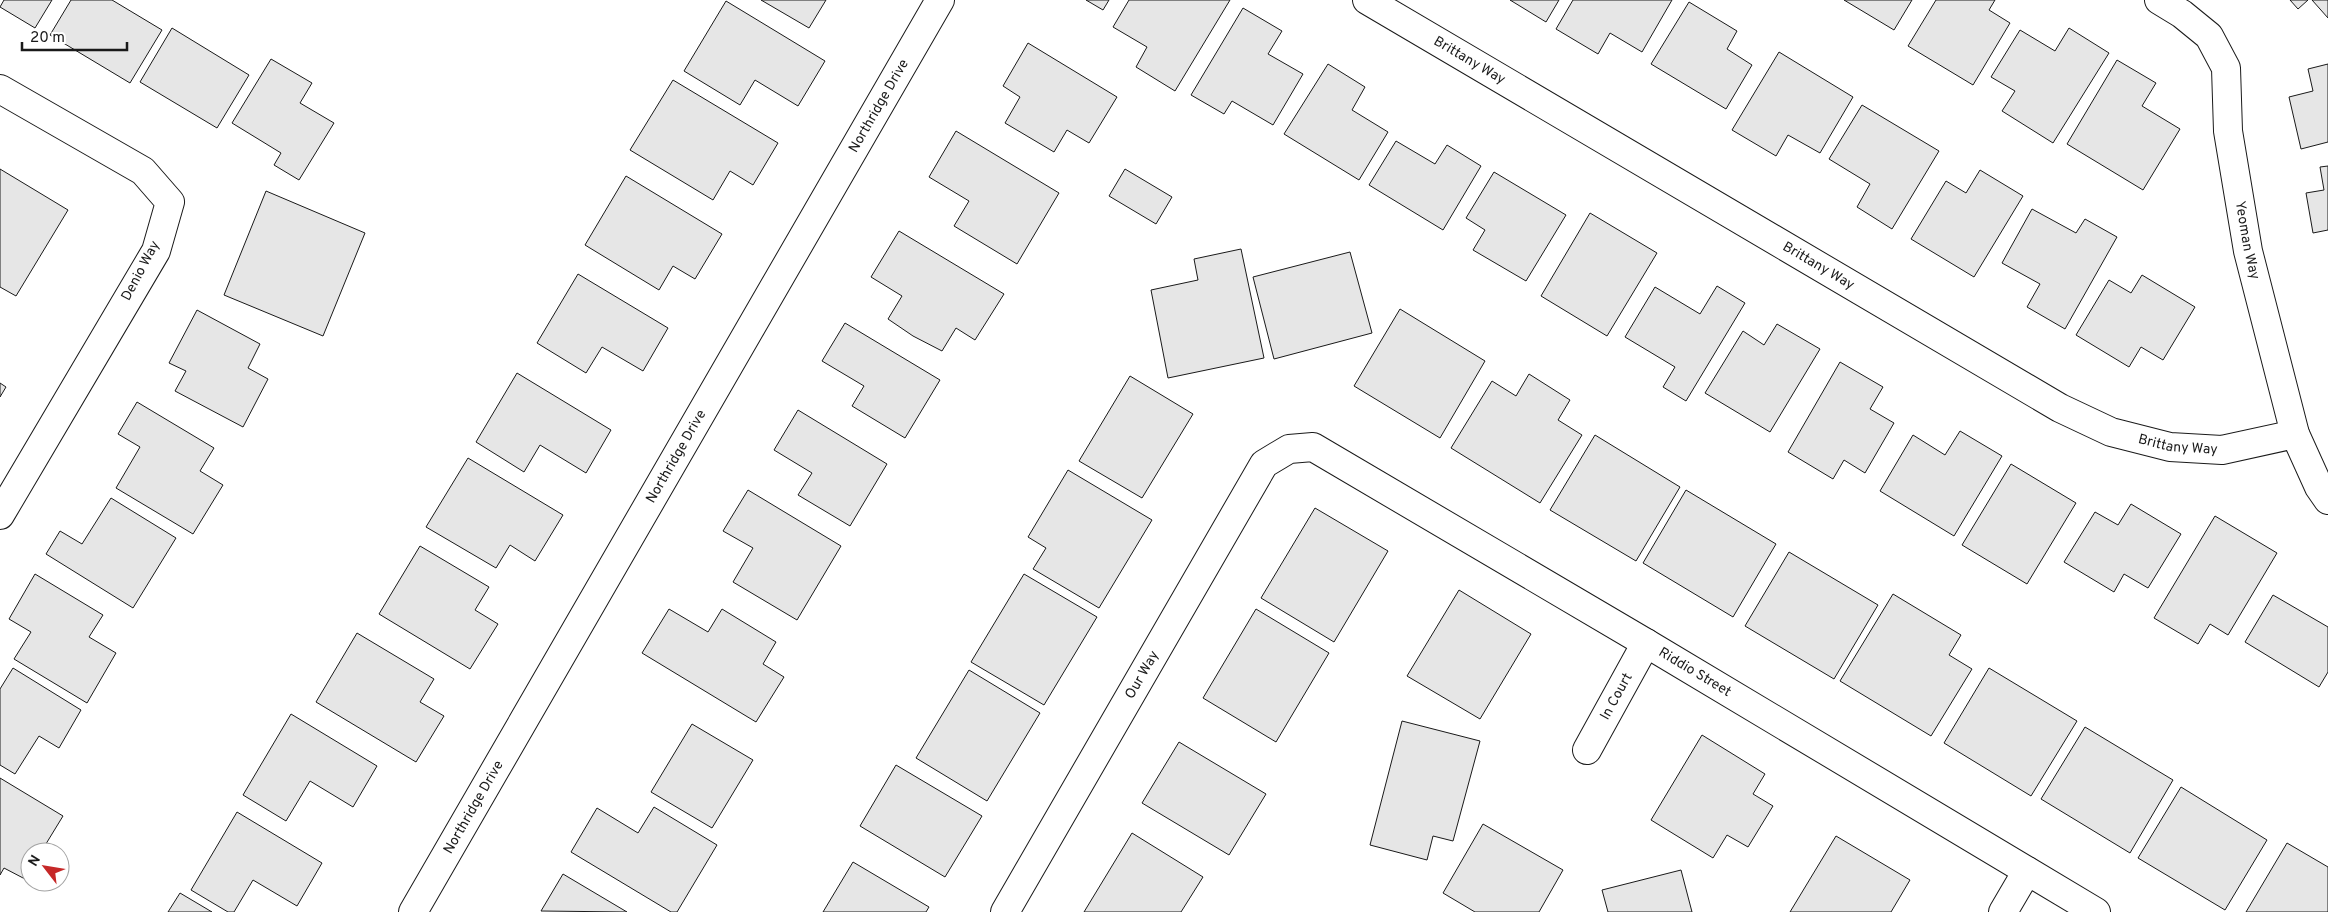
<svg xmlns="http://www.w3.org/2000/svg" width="2328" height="912" font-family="Overpass,sans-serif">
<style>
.building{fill:#e6e6e6;stroke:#1a1a1a}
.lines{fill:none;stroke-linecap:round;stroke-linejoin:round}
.street-casing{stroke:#1a1a1a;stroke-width:30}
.street{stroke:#fff;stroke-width:28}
.labels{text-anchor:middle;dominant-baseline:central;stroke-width:4;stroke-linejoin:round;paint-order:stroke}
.street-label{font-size:14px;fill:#1a1a1a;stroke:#fff}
</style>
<rect width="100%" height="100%" fill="#fff"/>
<g class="building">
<polygon points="4,0 52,0 35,28 0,7"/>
<polygon points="71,0 112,0 162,30 130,83 50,35"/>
<polygon points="761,0 826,0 809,28"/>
<polygon points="1086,0 1109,0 1103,10"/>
<polygon points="1129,0 1230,0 1175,91 1136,67 1147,47 1113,27"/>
<polygon points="1510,0 1559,0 1546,22"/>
<polygon points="1573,0 1672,0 1642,52 1610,33 1598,54 1556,29"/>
<polygon points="1844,0 1912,0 1894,30"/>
<polygon points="1936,0 1995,0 1989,10 2010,23 1973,85 1908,46"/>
<polygon points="2290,0 2308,0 2298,9"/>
<polygon points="2312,0 2328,0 2328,18"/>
<polygon points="726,1 825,61 798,106 755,80 740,105 684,71"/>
<polygon points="1689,2 1737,31 1727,49 1752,65 1726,109 1651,64"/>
<polygon points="1243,8 1282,31 1268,54 1303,74 1273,125 1232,101 1224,114 1191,95"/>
<polygon points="172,28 249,75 217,128 140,82"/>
<polygon points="2069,28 2109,53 2053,143 2002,111 2015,91 1991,77 2020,30 2055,51"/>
<polygon points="1028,43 1117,97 1089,143 1067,130 1054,152 1005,123 1020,97 1003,86"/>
<polygon points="1779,52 1853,97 1820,153 1788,135 1776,156 1732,130"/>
<polygon points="271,59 312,83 300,103 334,123 299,180 274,165 281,153 232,123"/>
<polygon points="2117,60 2156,83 2142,106 2180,129 2143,190 2067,144"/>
<polygon points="1328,64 1365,87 1352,110 1388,132 1359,180 1284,134"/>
<polygon points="2328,64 2328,142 2301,149 2289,97 2313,91 2308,69"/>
<polygon points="673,80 778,143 753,185 730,171 713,200 630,150"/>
<polygon points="1862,105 1939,151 1892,229 1857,207 1870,184 1829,159"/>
<polygon points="956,131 1059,193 1017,264 954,226 969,201 929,177"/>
<polygon points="1396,141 1435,164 1447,145 1481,166 1443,230 1369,185"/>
<polygon points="2328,166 2328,230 2313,233 2306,193 2324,190 2320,167"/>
<polygon points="0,169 68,210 16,296 0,287"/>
<polygon points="1125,169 1172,197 1156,224 1109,196"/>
<polygon points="1980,170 2023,196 1974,277 1911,239 1946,181 1966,193"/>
<polygon points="1494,172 1566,215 1526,281 1473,250 1485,230 1466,218"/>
<polygon points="626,176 722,234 695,279 673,266 659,290 585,245"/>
<polygon points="266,191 365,233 323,336 224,295"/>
<polygon points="2032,209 2076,233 2085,219 2117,237 2065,329 2027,307 2040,284 2002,263"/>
<polygon points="1590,213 1657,253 1607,336 1541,296"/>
<polygon points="899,231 1004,294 975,340 956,328 942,351 913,336 888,319 902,296 871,277"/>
<polygon points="1241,249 1264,358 1168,378 1151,290 1198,280 1194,259"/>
<polygon points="1350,252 1372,333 1274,359 1253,277"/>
<polygon points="578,274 668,328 643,371 602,347 586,373 537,343"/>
<polygon points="2142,275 2195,307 2163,360 2141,347 2129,367 2076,335 2109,280 2131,293"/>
<polygon points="1717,286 1745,303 1686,401 1663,387 1675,367 1625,337 1655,287 1700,314"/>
<polygon points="1400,309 1485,361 1440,438 1354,386"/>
<polygon points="197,310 260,344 248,368 268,379 243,427 175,391 186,371 169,363"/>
<polygon points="845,323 940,380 905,438 852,406 864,386 822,361"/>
<polygon points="1777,324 1820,349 1770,432 1705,393 1743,331 1764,345"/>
<polygon points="1840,362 1883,387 1870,409 1894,423 1865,473 1844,460 1833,479 1788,452"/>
<polygon points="517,373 611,430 586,473 540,445 524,472 476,442"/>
<polygon points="1529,374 1570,400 1558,420 1582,435 1540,503 1451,448 1492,381 1516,396"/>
<polygon points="1130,376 1193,414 1142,498 1079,461"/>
<polygon points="0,383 6,387 0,397"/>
<polygon points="137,402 214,448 200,471 223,485 193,534 116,488 140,447 118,434"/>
<polygon points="798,410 887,464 850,526 798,495 812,473 774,450"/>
<polygon points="1960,431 2002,456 1954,536 1880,491 1913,435 1945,455"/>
<polygon points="1595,435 1680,487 1636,561 1550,510"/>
<polygon points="468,458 563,515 535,561 510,545 496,568 426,527"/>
<polygon points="2011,464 2076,503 2027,584 1962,545"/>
<polygon points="1068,470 1152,520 1099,608 1033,569 1046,548 1028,537"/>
<polygon points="748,490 841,546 797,620 733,582 753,548 723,531"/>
<polygon points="1686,490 1776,544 1733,617 1643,563"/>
<polygon points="111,498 176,538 133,608 46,554 60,531 82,544"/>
<polygon points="2131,504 2181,534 2148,588 2124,574 2114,592 2064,562 2095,512 2118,525"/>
<polygon points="1315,508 1388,551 1334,642 1261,598"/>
<polygon points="2215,516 2277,553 2228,635 2210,624 2198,644 2154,618"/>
<polygon points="420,546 489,587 475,610 498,624 470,669 379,614"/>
<polygon points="1789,552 1878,605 1834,679 1745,626"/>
<polygon points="35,574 103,615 89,637 116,653 87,703 14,659 31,632 9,619"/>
<polygon points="1024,574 1097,617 1044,705 971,662"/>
<polygon points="1459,590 1531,634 1480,719 1407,676"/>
<polygon points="1893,594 1961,635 1949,655 1972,669 1931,736 1840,681"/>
<polygon points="2273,595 2328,627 2328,672 2319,687 2245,642"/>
<polygon points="669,609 708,632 722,609 776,642 763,664 784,677 756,722 642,653"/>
<polygon points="1256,609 1329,653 1276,742 1203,698"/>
<polygon points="357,633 434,679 420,702 444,716 416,762 316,702"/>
<polygon points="13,668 81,710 59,748 39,736 15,774 0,765 0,689"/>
<polygon points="1989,668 2077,721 2031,796 1944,743"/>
<polygon points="969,670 1040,713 987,801 916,758"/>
<polygon points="291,714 377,766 353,807 310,781 286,821 243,795"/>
<polygon points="1402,721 1480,741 1453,841 1433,836 1427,860 1370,845"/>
<polygon points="692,724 753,760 712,828 651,792"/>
<polygon points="2085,727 2173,780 2130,853 2041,799"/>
<polygon points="1702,735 1765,774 1753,794 1773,806 1748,847 1727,835 1713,858 1651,820"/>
<polygon points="1179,742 1266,794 1229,855 1142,803"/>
<polygon points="896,765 982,816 945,877 860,826"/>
<polygon points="0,778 63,816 41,852 30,852 30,870 25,879 4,868 0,875"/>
<polygon points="2181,787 2267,840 2225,910 2138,858"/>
<polygon points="654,807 717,845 677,912 671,912 571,852 597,808 638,833"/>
<polygon points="237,812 322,863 297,906 253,880 234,912 228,912 191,890"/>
<polygon points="1483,824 1563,870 1539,912 1475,912 1443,893"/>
<polygon points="1132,833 1203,877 1181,912 1084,912"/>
<polygon points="1836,836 1910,880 1891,912 1790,912"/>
<polygon points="2287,843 2328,867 2328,912 2246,912"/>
<polygon points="853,862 929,907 926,912 823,912"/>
<polygon points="1681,870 1692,912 1608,912 1602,890"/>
<polygon points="563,874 627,912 541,911"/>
<polygon points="180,893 212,912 168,912"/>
</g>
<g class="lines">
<defs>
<g id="street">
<path id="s1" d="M1367,0L2060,408L2111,432L2170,447L2222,450L2295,434"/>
<path id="s2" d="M2159,0L2182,14L2209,36L2226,68L2228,131L2248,251L2295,434L2319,487L2328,500"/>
<polyline points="0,89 143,171 170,202 156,251 0,515"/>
<path id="s3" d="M1587,750L1646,643"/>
<path id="s4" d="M413,912L940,0"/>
<path id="s5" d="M1005,912L1264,464L1289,449L1313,447L1646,643L2096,912"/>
<polyline points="2003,912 2027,871"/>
</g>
</defs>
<use href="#street" class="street-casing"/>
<use href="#street" class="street"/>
</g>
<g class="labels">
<g class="street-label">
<text stroke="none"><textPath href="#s1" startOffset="119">Brittany Way</textPath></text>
<text stroke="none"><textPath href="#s4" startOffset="931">Northridge Drive</textPath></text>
<text stroke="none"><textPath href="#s2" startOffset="272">Yeoman Way</textPath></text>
<text stroke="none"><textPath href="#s1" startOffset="524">Brittany Way</textPath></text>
<text transform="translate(141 271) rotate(-62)">Denio Way</text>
<text stroke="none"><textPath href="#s1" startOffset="929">Brittany Way</textPath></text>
<text stroke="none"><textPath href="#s4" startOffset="526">Northridge Drive</textPath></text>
<text stroke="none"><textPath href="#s5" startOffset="1014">Riddio Street</textPath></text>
<text stroke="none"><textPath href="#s5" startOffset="274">Our Way</textPath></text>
<text stroke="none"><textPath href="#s3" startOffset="61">In Court</textPath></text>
<text stroke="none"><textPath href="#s4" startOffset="121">Northridge Drive</textPath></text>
</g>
</g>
<g transform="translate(45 867) rotate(301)"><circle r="24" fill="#ffffff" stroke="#a3a3a3"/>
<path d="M0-4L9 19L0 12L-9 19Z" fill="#c62828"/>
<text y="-8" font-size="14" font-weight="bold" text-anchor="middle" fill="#1a1a1a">N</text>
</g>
<path d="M22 42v8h105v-8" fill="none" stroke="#1a1a1a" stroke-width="2.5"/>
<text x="30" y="42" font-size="15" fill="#1a1a1a" stroke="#ffffff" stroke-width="4" paint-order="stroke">20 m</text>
</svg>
